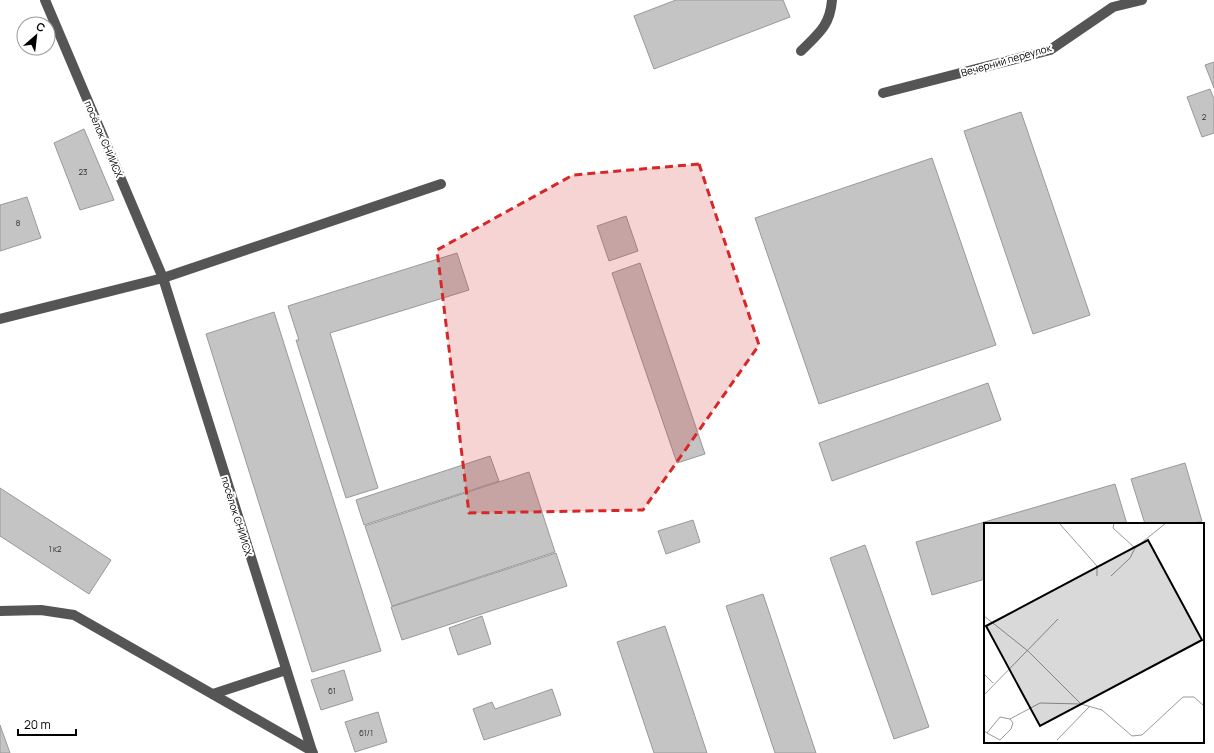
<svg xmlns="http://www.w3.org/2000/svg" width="1214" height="753" font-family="Manrope,sans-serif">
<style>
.building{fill:#c4c4c4;stroke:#999}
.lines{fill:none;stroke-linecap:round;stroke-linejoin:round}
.minor{stroke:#555;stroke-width:10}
.marked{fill:#d62828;fill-opacity:0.2;stroke:#d62828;stroke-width:3;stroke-dasharray:8 5;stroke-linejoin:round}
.labels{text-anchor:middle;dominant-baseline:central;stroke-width:4;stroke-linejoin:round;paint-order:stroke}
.number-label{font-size:8px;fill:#313131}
.street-label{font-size:10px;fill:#000;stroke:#fff}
.inset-road{fill:none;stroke:#999;stroke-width:1}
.view{fill:#000;fill-opacity:0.15;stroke:#000;stroke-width:2}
.inset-edge{fill:none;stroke:#000;stroke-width:2}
</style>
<rect width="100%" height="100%" fill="#fff"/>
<g class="building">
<polygon points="676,0 783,0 790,17 654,69 634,16"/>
<polygon points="1214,62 1214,88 1205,65"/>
<polygon points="1210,89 1214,99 1214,133 1202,137 1187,97"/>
<polygon points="1021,112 1090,315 1033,334 964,131"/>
<polygon points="84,129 114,200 80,210 54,143"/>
<polygon points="932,158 996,345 819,404 755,218"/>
<polygon points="27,197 41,238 0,251 0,205"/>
<polygon points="626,216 638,251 609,261 597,226"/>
<polygon points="457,253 469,290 330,333 378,488 346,498 296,340 299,340 288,306"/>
<polygon points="640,263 705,454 677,463 612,273"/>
<polygon points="274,312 381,651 312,672 206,334"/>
<polygon points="988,383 1001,420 832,481 819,443"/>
<polygon points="490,456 499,481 364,525 356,500"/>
<polygon points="1185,463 1202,521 1192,524 1145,524 1131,479"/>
<polygon points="529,472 555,552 392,606 365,526"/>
<polygon points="1115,484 1127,524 985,524 985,579 932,595 916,542"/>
<polygon points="0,488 111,560 89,594 0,536"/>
<polygon points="693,520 700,542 666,554 658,531"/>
<polygon points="865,545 929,727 894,739 830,558"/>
<polygon points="556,553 567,586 402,640 391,607"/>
<polygon points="763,594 816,753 775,753 726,606"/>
<polygon points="482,616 491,644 458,655 449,628"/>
<polygon points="665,626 707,753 654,753 617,642"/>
<polygon points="344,670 353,700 321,710 311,680"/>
<polygon points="552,689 561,715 484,740 473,709 492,702 495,709"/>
<polygon points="378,712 387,742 355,752 345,722"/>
<polygon points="0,725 10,753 0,753"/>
</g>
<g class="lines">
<g class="minor">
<polyline points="45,0 163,278 312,751 313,753"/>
<path d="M801,51C818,34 830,26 832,0"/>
<polyline points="883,93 1050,50 1113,7 1142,0"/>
<polyline points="0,319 163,278 441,184"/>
<polyline points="0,611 41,610 74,615 312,751"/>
<polyline points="213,694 286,670"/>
</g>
</g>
<path class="marked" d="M699,164L759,345L643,510L469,513L437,250L573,175Z"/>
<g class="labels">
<g class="number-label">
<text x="1204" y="116">2</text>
<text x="83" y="171">23</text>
<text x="18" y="222">8</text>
<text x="55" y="548">1 к2</text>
<text x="332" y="690">61</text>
<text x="366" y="732">61/1</text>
</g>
<g class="street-label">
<text transform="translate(1006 60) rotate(-16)">Вечерний переулок</text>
<text transform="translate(104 139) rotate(67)">посёлок СНИИСХ</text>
<text transform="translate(237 516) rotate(73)">посёлок СНИИСХ</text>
</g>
</g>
<g transform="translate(984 523)">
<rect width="220" height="220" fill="#fff"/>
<path class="inset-road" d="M75,0L113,43V53M130,0L129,5L151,25M127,53L146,35L151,25L182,0M0,93L44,128L97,181L118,187L148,213L158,212L199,174H210L220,183M0,151L9,160M0,172L74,96M0,208L3,210L16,194L26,196L56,180L97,181M3,210L16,217L27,206L29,200L26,196M73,217L105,184"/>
<path class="view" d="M164,17L218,117L56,203L2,103Z"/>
<rect width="220" height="220" class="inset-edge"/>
</g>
<g transform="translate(36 36) rotate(28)"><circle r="19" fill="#ffffff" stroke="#999999"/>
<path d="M0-3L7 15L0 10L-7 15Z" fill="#000000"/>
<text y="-6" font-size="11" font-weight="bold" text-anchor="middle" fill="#000000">С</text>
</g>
<path d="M18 729v6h58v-6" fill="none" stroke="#000000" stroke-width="2"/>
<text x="24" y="729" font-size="12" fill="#000000" stroke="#ffffff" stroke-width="3" paint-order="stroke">20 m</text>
</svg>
